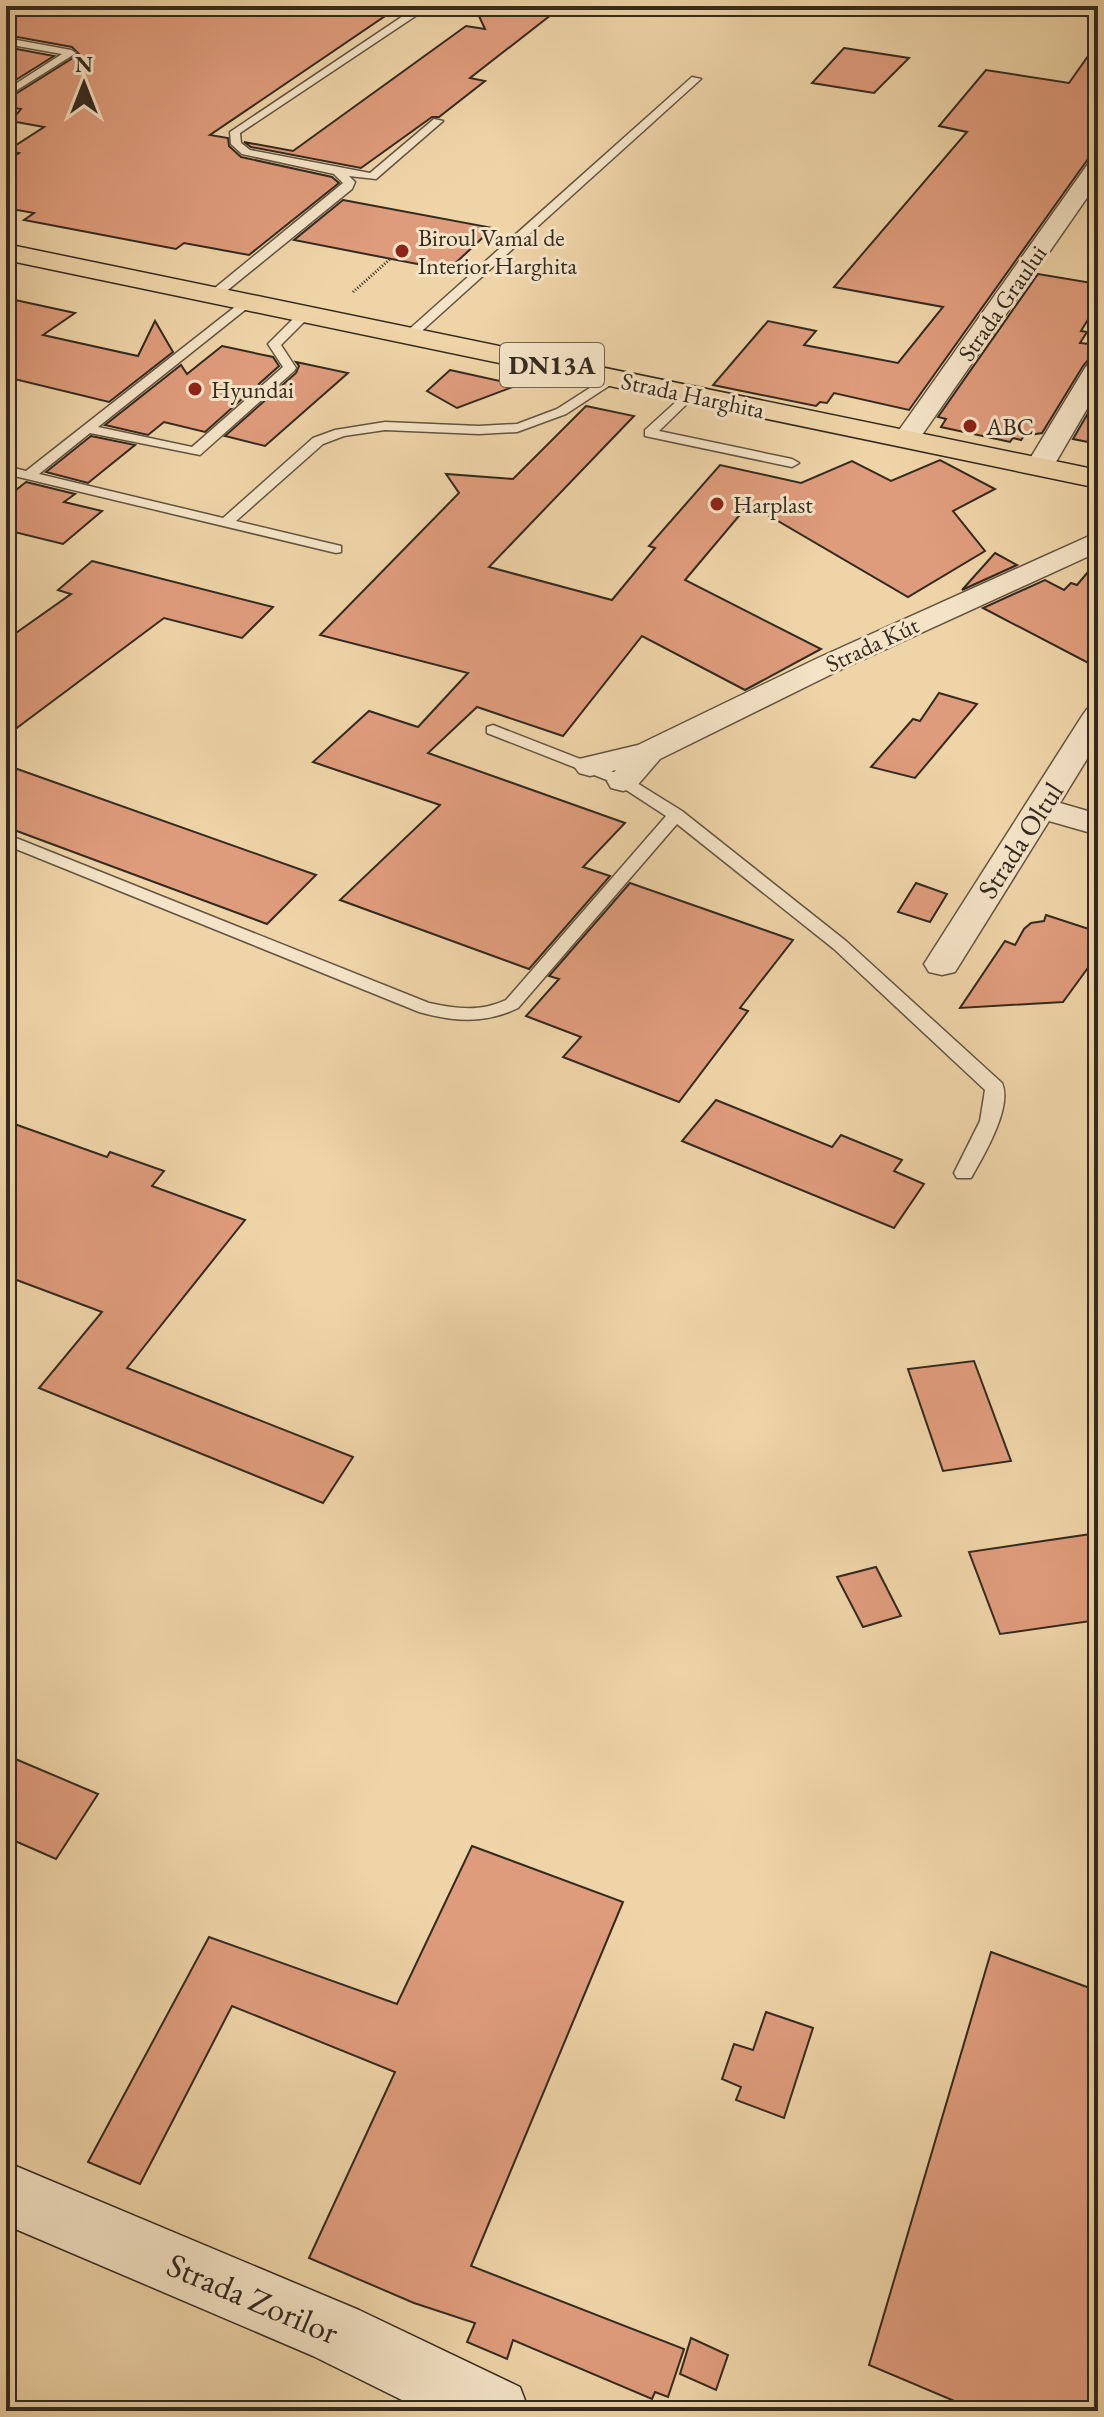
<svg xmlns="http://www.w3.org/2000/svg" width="1104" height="2417" font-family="'EB Garamond',serif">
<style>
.building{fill:#df9c7c;stroke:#332a20;stroke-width:2}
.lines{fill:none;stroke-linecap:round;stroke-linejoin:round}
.lane-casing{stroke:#625442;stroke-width:3}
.street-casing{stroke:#625442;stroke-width:3}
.secondary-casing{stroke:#332a20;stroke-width:3}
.primary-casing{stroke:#332a20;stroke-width:3}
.path{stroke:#332a20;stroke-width:3;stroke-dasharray:1 2;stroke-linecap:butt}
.lane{fill:#f4e3c6;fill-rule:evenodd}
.street{fill:#f4e3c6;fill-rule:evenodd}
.secondary{fill:#f4e3c6;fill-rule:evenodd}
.primary{fill:#eed4a7;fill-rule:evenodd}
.poi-dot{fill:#8f2418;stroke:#f4e3c6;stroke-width:3}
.labels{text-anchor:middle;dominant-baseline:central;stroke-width:6;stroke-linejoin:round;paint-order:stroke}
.far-poi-label{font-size:24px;fill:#332a20;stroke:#f4e3c6;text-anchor:start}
.far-street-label{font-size:24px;fill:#332a20;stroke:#f4e3c6}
.shield{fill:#f4e3c6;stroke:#6d6252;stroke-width:2}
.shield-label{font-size:26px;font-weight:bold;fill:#332a20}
.street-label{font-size:28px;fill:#332a20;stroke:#f4e3c6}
.near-street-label{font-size:34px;fill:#332a20;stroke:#f4e3c6}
</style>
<rect width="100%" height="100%" fill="#eed4a7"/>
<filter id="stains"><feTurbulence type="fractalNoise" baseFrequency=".0025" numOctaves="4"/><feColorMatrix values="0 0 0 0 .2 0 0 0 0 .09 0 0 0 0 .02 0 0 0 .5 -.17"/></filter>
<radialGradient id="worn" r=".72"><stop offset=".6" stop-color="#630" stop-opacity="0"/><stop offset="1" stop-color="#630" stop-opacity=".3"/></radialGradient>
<g class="building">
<polygon points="6,6 340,6 388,14 210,135 228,138 229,146 241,157 332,177 339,183 249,255 184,243 176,249 82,231 24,220 34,213 6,208 6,162 19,153 7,151 44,127 11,121 21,109 6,107 6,100 79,54 72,47 6,35"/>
<polygon points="493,6 556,11 470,78 485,81 439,117 432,117 361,168 251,147 244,142 293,151 466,26 485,29 479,16"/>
<polygon points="1098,42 1098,154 1088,159 909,410 834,393 827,403 820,402 816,406 713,385 768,321 816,331 804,345 898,363 943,307 834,287 967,132 939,126 986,70 1069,83"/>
<polygon points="6,47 54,56 6,86"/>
<polygon points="844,48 909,58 874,93 812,83"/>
<polygon points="343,200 493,228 448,270 294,240"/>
<polygon points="1038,274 1098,284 1098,303 1081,331 1087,332 1080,343 1098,345 1098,357 1088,360 1083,366 1042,433 1024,436 1021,440 1013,438 1010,442 941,427 946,419 938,417"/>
<polygon points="6,298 75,313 43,335 138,356 155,321 173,352 109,402 6,377"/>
<polygon points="222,346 273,357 279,366 205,432 164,422 148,435 105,425 181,365 187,374"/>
<polygon points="296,362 348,373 265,446 225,436 296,373 299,366"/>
<polygon points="450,370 518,385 457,408 427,391"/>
<polygon points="1098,396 1098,444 1073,439"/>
<polygon points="586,406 634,416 489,567 612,600 655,548 649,546 720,465 801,483 852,461 891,481 940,460 995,489 953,511 985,551 908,597 749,504 685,580 821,649 745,690 642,636 563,736 477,707 428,753 625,823 583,867 610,876 529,969 340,900 440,805 313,762 369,711 418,727 468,673 320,635 459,493 446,474 513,479"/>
<polygon points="91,436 135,445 88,483 46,472"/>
<polygon points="26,482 75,494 64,502 102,511 63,544 6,530 6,498"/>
<polygon points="995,553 1017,565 962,590"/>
<polygon points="1098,560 1098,668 983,608 1045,580 1064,590 1071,583 1077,585"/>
<polygon points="92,561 273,607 242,638 164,618 6,736 6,640 71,594 58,590"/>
<polygon points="939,693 977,704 915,778 871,767 913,719 920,721"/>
<polygon points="6,765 316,875 267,924 6,827"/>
<polygon points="630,883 793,940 740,1008 748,1011 679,1102 563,1057 581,1037 526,1016 559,979 549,976"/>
<polygon points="916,883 947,894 930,922 898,912"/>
<polygon points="1046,915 1098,932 1098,954 1063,1002 960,1008 1005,941 1015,945 1024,929 1031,923 1044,921"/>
<polygon points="716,1100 832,1147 841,1135 902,1160 894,1171 924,1184 894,1228 682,1141"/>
<polygon points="6,1121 107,1157 110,1152 164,1171 152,1186 245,1220 127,1368 353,1457 323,1503 39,1388 102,1312 6,1276"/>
<polygon points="974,1361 1011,1461 943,1471 908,1369"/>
<polygon points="1098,1533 1098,1620 1000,1634 969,1552"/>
<polygon points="876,1567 901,1616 863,1627 837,1577"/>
<polygon points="6,1755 98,1794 56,1859 6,1837"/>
<polygon points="472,1846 623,1902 471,2266 684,2349 668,2397 655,2392 652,2399 513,2340 507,2359 467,2342 475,2323 414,2303 309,2258 395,2072 232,2006 140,2184 88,2162 209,1937 397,2004"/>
<polygon points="991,1952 1098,1991 1098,2380 1091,2411 978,2411 869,2365"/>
<polygon points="766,2012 813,2028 784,2118 736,2100 741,2087 722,2079 734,2044 753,2050"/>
<polygon points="691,2338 728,2355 716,2390 680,2374"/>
</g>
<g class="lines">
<defs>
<g id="lane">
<polygon points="382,6 405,6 423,11 240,133 241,143 250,150 370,173 434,119 443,121 376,179 349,176 355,182 352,189 218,298 210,298 210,292 343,183 334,174 242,154 231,144 230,132 409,12"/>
<polygon points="6,38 71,50 76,53 6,97 6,90 62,54 6,44"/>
<polygon points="692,77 701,79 413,339 405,339 405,333"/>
<polygon points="245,299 255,302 98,427 192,447 283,367 268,344 301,311 309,311 309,317 281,345 296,368 294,371 200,455 90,433 39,474 223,518 313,438 335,430 385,422 479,426 517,424 557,409 610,375 621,378 566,414 517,432 479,434 385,430 344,436 323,444 236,521 341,546 341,552 336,553 6,474 6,466 26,471"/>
<polygon points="689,390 694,391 694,397 659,431 792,459 799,463 792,467 645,436 645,430"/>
<path d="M493,725L629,778L682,811L846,941L1002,1083C1013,1107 983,1157 971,1178H957L954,1173L980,1121L985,1090L834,949L677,824L518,1008C485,1024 454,1022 419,1012L6,845V834L429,1003C457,1009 480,1012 506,1000L666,816L617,784L487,733V727Z"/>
</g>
<g id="street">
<polygon points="1098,159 1098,182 915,445 897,445 893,439 897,433 1090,161"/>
<polygon points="1098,360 1098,390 1053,467 1049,473 1029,473 1025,467 1085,368 1089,363"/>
<polygon points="1098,532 1098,552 840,670 660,759 635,788 623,791 611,788 607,781 616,770 590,776 579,773 574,766 579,759 638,745 818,658"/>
<polygon points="1098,707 1098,741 1060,803 1098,814 1098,835 1049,821 955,972 942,975 929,972 924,964 1082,716 1087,709"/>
</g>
<polygon id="secondary" points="6,2162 359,2310 520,2387 529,2411 424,2411 313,2356 6,2225"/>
<polygon id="primary" points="6,244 1098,470 1098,488 6,260"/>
</defs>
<use href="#lane" class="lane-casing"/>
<use href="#street" class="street-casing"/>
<use href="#secondary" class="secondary-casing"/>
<use href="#primary" class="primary-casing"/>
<polyline class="path" points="353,292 390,259"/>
<use href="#lane" class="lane"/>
<use href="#street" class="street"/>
<use href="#secondary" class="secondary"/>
<use href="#primary" class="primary"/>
</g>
<g class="poi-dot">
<circle cx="402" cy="251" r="8"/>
<circle cx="195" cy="389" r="8"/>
<circle cx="970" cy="426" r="8"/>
<circle cx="717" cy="504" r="8"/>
</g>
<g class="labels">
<g class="far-poi-label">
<text x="418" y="237">Biroul Vamal de<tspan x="418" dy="28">Interior Harghita</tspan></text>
<text x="211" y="389">Hyundai</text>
<text x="986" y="426">ABC</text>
<text x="733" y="504">Harplast</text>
</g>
<g class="far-street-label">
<text transform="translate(1002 303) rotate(-55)">Strada Graului</text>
<text transform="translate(693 395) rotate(12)">Strada Harghita</text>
<text transform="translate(872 644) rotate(-25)">Strada Kút</text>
</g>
<rect class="shield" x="500" y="343" width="104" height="44" rx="6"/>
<g class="shield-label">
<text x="552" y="365">DN13A</text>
</g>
<g class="street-label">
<text transform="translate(1020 840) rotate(-57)">Strada Oltul</text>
</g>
<g class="near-street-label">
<text transform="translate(253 2298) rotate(23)">Strada Zorilor</text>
</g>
</g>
<rect width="1104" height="2417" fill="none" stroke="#eed4a7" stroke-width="32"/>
<rect x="8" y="8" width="1088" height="2401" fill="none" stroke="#332a20" stroke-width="4"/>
<rect x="16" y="16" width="1072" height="2385" fill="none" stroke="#332a20" stroke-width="2"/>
<g transform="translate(84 84)" stroke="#f4e3c6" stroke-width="6" paint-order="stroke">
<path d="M0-6L14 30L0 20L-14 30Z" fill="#332a20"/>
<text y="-12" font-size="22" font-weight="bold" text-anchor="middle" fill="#332a20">N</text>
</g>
<rect width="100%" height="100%" filter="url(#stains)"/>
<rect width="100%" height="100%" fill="url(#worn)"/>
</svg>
